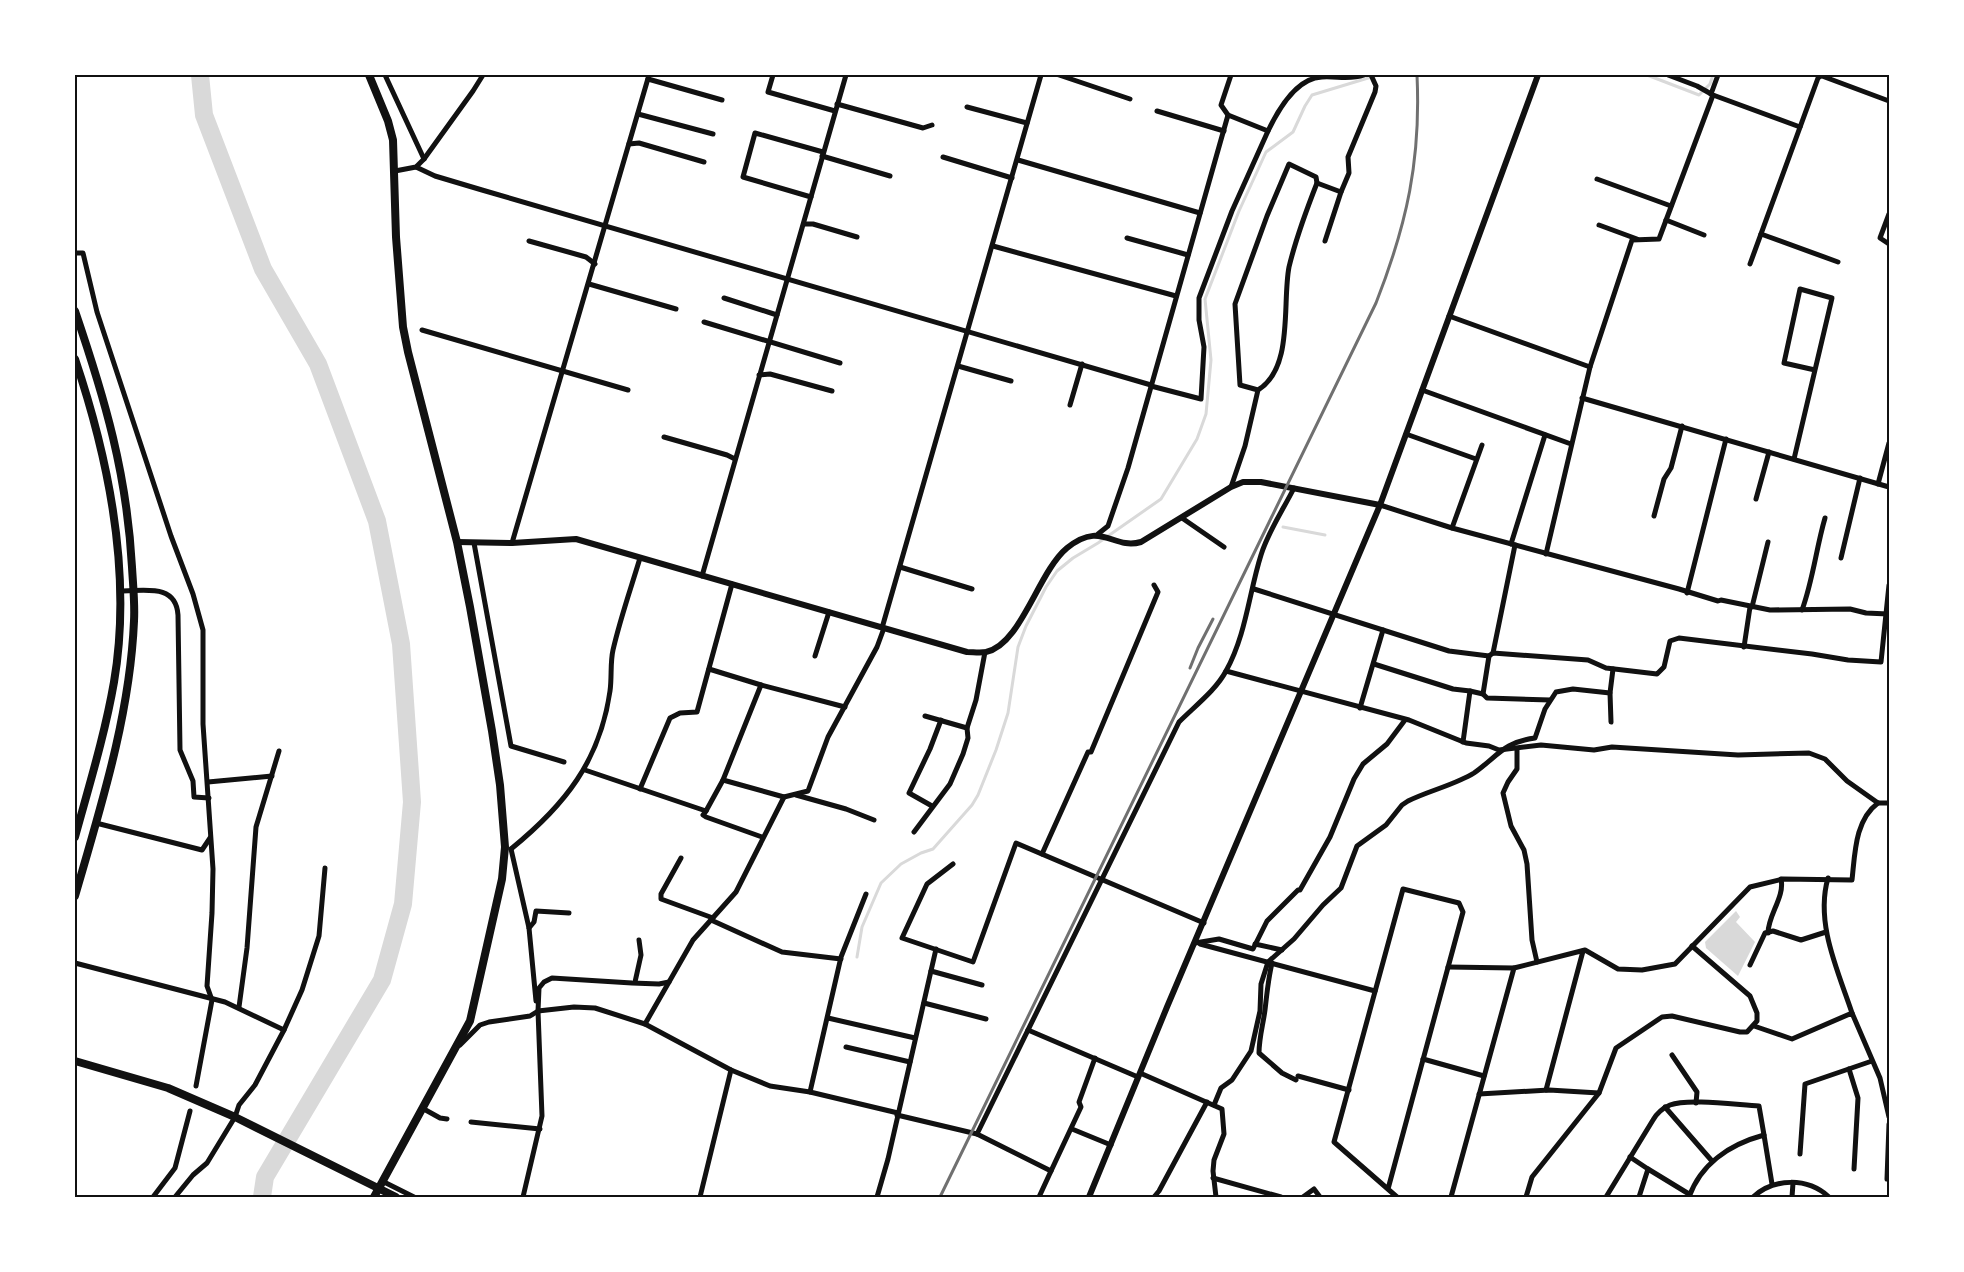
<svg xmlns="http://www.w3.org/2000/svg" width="1964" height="1272" font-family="'Work Sans',sans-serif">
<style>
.water{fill:#d9d9d9}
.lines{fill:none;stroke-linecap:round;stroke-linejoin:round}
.stream{stroke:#d9d9d9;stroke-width:3}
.river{stroke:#d9d9d9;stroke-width:18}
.minor{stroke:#111;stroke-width:5}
.tertiary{stroke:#111;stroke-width:6}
.primary{stroke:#111;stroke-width:8}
.trunk{stroke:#111;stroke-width:8}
.rail{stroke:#707070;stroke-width:3}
.neatline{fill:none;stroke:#111;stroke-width:2}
</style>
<rect width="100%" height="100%" fill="#fff"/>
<polygon class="water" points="1736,911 1740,917 1736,922 1755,942 1738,976 1706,948 1705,942"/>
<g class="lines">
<g class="stream">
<polyline points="1647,75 1699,95 1710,84 1713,75"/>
<polyline points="1283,527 1325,535"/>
<polyline points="857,957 862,927 881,883 901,864 921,853 933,849 972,805 978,795 996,750 1008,713 1018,647 1026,626 1046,587 1057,571 1073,558 1098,543 1161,499 1197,439 1206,414 1211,360 1205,299 1239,211 1266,152 1293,132 1305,106 1312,95 1378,75"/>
</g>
<polyline class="river" points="200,75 204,115 263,269 318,364 377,521 401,644 412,802 403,904 382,980 265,1177 262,1197"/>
<g class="minor">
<polyline points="385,75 424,159"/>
<polyline points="773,75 768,92 835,111"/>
<polyline points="1059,75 1130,99"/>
<polyline points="1668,75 1697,86 1713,95 1800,127"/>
<polyline points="1822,76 1889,101"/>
<polyline points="648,79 722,100"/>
<polyline points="1711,94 1718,75"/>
<polyline points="837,104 923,128 932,125"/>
<polyline points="967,107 1027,123"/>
<polyline points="1157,111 1224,131"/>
<polyline points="638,114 713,134"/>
<polyline points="1228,115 1221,105 1231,75"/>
<polyline points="629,144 639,143 704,162"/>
<polyline points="822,156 890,176"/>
<polyline points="943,157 1012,178"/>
<polyline points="1018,160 1200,213"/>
<polyline points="416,167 435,176 482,190 1151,385"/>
<polyline points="395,171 416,167 424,159 473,91 483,75"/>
<polyline points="1597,179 1671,206"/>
<polyline points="1317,183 1341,192 1349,173 1348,157 1375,92 1376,86 1371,75"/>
<polyline points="811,197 743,177 755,133 823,152"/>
<polyline points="1889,214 1880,238 1889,244"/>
<polyline points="1666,220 1704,235"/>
<polyline points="804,224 813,224 857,237"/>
<polyline points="1599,225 1637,239"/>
<polyline points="1761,234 1838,262"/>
<polyline points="1127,238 1188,255"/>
<polyline points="529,241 586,257 595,264"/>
<polyline points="1325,241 1341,192"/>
<polyline points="993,246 1176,296"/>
<polyline points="75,253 83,253 97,312 171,536 193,594 203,630 203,724 213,869 212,913 207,986 212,1000 196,1086"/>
<polyline points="1750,264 1818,78 1822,75"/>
<polyline points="589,284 676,309"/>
<polyline points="724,298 777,315"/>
<polyline points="1449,316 1590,367"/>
<polyline points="704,322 840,363"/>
<polyline points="422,330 628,390"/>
<polyline points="958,366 1011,381"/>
<polyline points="759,375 770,374 832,391"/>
<polyline points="1151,386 1201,399 1204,347 1199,320 1199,298 1232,211 1268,131"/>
<polyline points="1422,390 1571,444"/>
<polyline points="1582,398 1889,487"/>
<polyline points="1070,405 1082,364"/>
<polyline points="1406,434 1476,459"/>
<polyline points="664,437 727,455 735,459"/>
<polyline points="1794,459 1832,298 1800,289 1784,363 1815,370"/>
<polyline points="1878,484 1889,443"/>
<path d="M1231,487L1245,446L1258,390C1294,368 1282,303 1289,267C1296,238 1306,211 1317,183L1316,177L1289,164L1267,216L1235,304L1240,385L1258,390"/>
<polyline points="1756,499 1769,452"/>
<polyline points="1380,505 1452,528 1679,589 1718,601 1721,600 1770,610 1850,609 1866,613 1888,614"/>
<polyline points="1654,516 1664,479 1671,468 1682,426"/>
<polyline points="1182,518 1224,547"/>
<polyline points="1452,528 1482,445"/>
<path d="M1098,534L1108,526L1128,468L1228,115L1268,131C1278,110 1296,78 1322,77C1337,76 1350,80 1364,75"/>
<polyline points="474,543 511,746 564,762"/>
<polyline points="512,543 649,75"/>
<polyline points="1511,544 1545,435"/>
<polyline points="1546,554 1590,367 1632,240 1659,239 1713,95"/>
<polyline points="1841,558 1860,478"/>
<polyline points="900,567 972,589"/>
<polyline points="702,576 846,75"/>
<polyline points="1254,589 1449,651 1489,656 1493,653 1588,660 1606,668 1657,674 1664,667 1670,641 1679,638 1812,654 1848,660 1881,662 1889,585"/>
<path d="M120,591C144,591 176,583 178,615L180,750L193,781L194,797L209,798"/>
<polyline points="1687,593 1726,439"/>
<polyline points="1752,607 1768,542"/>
<path d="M1802,610C1813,580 1816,549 1825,518"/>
<polyline points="882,628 1041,75"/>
<polyline points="1744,647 1750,607"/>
<polyline points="1493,653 1515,545"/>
<polyline points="815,656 829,612"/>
<polyline points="1374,664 1453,689 1470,691"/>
<polyline points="709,669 761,685"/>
<polyline points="1226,671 1409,720 1466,743 1489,746 1499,750 1541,745 1594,750 1612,747 1738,755 1809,753 1825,759 1847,781 1878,803 1889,803"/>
<polyline points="1483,694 1487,698 1550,700"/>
<polyline points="1360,708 1383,630"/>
<polyline points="925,716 967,728"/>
<polyline points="1611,722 1610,693 1613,669"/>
<polyline points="1463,742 1470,691 1483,694 1489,656"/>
<polyline points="1517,749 1517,769 1508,782 1503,793 1511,826 1524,850 1527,864 1532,940 1537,962"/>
<polyline points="585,770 706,811 723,780 761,685 845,707"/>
<polyline points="723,780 784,797"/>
<polyline points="208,782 272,776"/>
<polyline points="640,789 670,718 680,713 697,712 732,584"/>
<polyline points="796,795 846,809 874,820"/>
<polyline points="932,806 909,793 930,749 941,720"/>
<polyline points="706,811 703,815 706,817 762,837"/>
<polyline points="96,823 202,850 210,838"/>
<polyline points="914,832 950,784 963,754 968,738 967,728 976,700 985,652"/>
<path d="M511,849C565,805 600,761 610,691C612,677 610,663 613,650C620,619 631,588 640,558"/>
<polyline points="511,849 529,928 536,1001"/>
<polyline points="1042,854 1088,752 1091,752 1158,592 1154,585"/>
<polyline points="681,858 661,894 661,899 713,918"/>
<polyline points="953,864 927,884 902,938 973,962 1016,843 1204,923"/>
<path d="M1828,878C1815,923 1838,971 1852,1013"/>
<polyline points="711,920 782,952 841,959"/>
<polyline points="529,928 534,922 536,911 569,913"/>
<path d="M1768,933C1768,915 1785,897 1781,879"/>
<polyline points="1195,943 1219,939 1253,949 1267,921 1298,890 1300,890 1330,837 1354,779 1363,764 1387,744 1405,720"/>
<polyline points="1200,944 1375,991"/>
<polyline points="1255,944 1282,950"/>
<polyline points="75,963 225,1002 284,1030"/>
<path d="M1272,963C1268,980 1267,993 1265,1010C1263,1025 1259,1038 1259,1053L1282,1073L1296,1080"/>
<polyline points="1750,965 1765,933 1773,931 1801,940 1826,932"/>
<polyline points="1448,967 1514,968"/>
<polyline points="931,971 982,985"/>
<polyline points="635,982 641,955 639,940"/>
<polyline points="924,1003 986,1019"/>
<polyline points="239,1007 247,948 256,827 279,751"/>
<polyline points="828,1018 915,1038"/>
<polyline points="645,1024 693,940 736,892 784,797 808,791 828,737 877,647 884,628"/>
<polyline points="1754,1026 1792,1039 1852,1013 1880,1078 1889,1117"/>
<polyline points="1028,1030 1138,1077"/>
<polyline points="460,1045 480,1025 489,1022 530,1016 538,1011 574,1007 595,1008 645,1024 731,1070 770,1086 810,1092 898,1113"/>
<polyline points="846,1047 910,1062"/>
<polyline points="1672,1055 1697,1092 1696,1103"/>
<polyline points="1423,1059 1484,1076"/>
<polyline points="1849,1069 1858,1098 1854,1169"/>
<polyline points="1140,1073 1222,1109 1224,1134 1214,1160 1213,1171 1216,1197"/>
<polyline points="1298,1076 1349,1090"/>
<polyline points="1546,1090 1583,951"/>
<polyline points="810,1092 841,957 866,894"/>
<polyline points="1479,1094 1549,1090 1599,1093"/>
<path d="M1214,1105L1221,1088L1232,1080L1251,1051L1260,1011L1261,984L1268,962L1294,939L1323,905L1341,888L1357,846L1386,825L1402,805L1408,801C1428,791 1457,784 1474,773C1497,757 1503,742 1535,738L1545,709L1556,692L1573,689L1610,693"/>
<polyline points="1665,1107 1712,1161"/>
<polyline points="422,1108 440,1118 447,1119"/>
<polyline points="897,1115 977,1134"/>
<polyline points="471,1122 540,1129"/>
<polyline points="1072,1129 1111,1145"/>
<polyline points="1800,1154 1805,1084 1872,1061"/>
<polyline points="1630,1157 1648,1169"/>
<polyline points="1051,1171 1081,1107 1079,1102 1095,1058"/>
<polyline points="1213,1178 1281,1197"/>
<polyline points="1887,1179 1889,1124"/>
<polyline points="382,1181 414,1197"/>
<polyline points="1388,1189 1463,912 1459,903 1403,889 1334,1142 1397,1197"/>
<polyline points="153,1197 175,1168 190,1111"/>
<polyline points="175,1197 193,1175 207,1163 235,1117 239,1105 255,1085 284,1030 302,990 319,936 325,868"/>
<polyline points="523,1197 542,1116 538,1011 539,988 544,982 552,978 632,983 659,984 669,982"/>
<polyline points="700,1197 731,1070"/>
<polyline points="877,1197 888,1159 936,949"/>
<path d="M1039,1197L1051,1171L977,1134L1179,722C1195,706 1216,690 1226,671C1246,635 1249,593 1261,555C1268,532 1283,510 1294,488"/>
<polyline points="1154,1197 1159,1191 1207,1102"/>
<polyline points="1303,1197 1314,1189 1320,1197"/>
<path d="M1451,1197L1514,968L1585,950L1618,969L1642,970L1675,964L1750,887L1783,879L1852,880C1855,853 1855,820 1878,803"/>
<polyline points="1526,1197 1532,1177 1599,1093 1616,1048 1662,1017 1672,1016 1740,1032 1747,1032 1757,1021 1757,1013 1750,996 1692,946"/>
<path d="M1606,1197L1653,1120C1657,1113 1663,1108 1670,1105C1688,1098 1738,1105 1759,1106L1764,1135"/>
<polyline points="1639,1197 1648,1169 1689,1194"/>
<path d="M1689,1197C1701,1163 1731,1144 1764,1135L1772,1184"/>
<path d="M1753,1197C1774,1178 1807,1177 1829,1197"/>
<polyline points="1792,1197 1793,1183"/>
</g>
<g class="tertiary">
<path d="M457,542L512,543L576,539L967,652C973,652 980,653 986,652C1021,645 1038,572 1067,548C1102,520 1112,550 1141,542L1231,487L1243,482H1261L1380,505"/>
<polyline points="1089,1197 1167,1007 1380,505 1538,75"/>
</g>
<polyline class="primary" points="75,1061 168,1088 235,1117 396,1197"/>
<g class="trunk">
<polyline points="369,75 388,121 393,140 396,237 403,327 408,352 457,542 470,607 492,731 500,785 505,847 502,879 470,1021 374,1197"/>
<path d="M75,311C105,399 127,474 132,567C133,585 135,603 134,621C130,715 101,806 75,896"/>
<path d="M75,359C109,460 132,576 114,682C105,734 89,786 75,837"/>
</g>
<g class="rail">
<polyline points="1190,668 1198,648 1213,619"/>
<path d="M940,1197L1376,303C1407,224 1421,160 1417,75"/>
</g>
</g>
<rect width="1964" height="1272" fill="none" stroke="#ffffff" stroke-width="153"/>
<rect x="76" y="76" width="1812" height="1120" class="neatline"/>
</svg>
